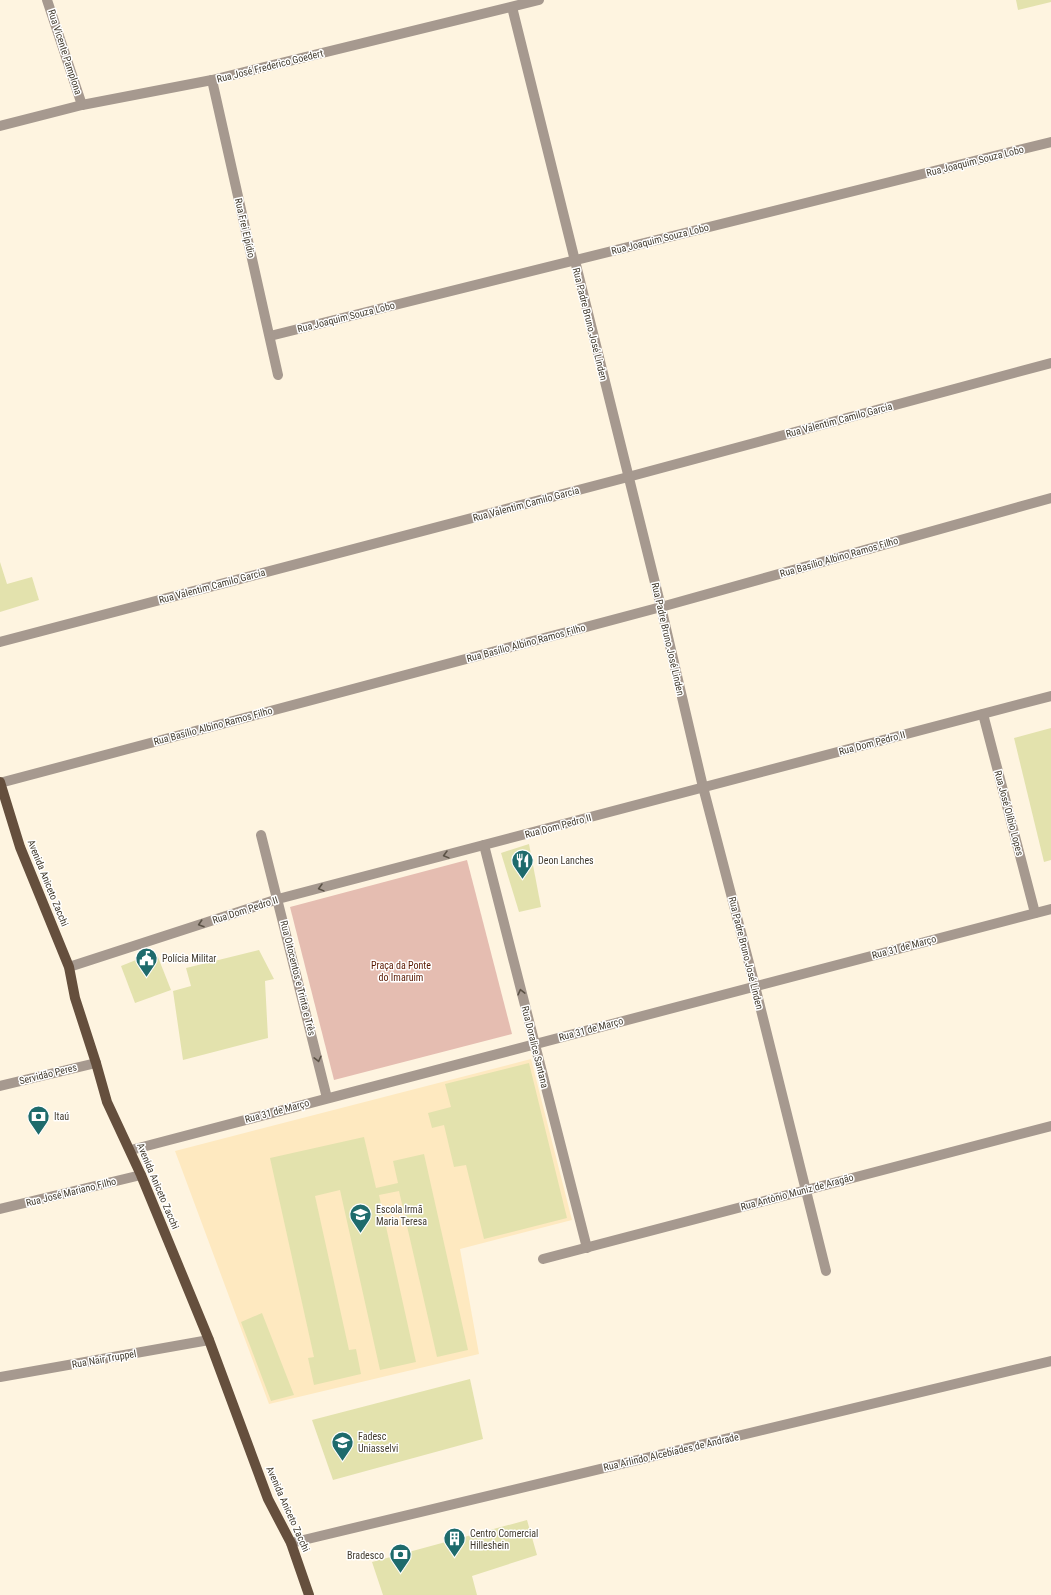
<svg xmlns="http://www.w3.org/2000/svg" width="1051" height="1595" font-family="'Roboto Condensed',sans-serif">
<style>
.built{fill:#fee9c0}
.green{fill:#e5bdb1}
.building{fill:#e3e2ad}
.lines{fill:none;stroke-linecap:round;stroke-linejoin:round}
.minor{stroke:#a6998f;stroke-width:10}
.major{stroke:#654f3d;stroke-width:10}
.oneway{stroke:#5b5246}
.labels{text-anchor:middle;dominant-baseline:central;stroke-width:3;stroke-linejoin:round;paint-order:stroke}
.street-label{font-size:10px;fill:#423b2e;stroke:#fff}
.poi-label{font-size:10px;fill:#423b2e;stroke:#fff;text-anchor:start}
.park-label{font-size:10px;fill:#5a1a03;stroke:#fff}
</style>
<rect width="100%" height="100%" fill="#fef4e0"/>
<polygon class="built" points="531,1059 572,1220 460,1249 479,1354 269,1404 175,1151"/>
<polygon class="green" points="467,860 512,1034 334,1080 290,907"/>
<g class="building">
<polygon points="1016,0 1051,0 1051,2 1018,10"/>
<polygon points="0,562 7,584 32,577 39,600 0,612"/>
<polygon points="1051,728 1051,860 1044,862 1014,738"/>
<polygon points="529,844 541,907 519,912 501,853"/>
<polygon points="259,950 274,979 265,981 268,1038 183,1060 173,991 191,986 186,968"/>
<polygon points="156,952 171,990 135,1003 121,966"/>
<polygon points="529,1063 567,1218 484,1239 466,1165 454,1167 444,1125 432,1128 428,1113 451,1107 445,1084"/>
<polygon points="364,1137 376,1188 398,1183 393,1161 424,1154 468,1350 437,1357 399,1191 379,1195 416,1362 380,1370 340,1190 315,1196 349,1350 356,1349 361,1374 314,1385 308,1358 314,1357 270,1158"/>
<polygon points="262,1313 294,1395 271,1401 241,1322"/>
<polygon points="470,1379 483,1439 333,1480 312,1420"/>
<polygon points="527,1520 537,1555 472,1576 477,1595 383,1595 372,1562"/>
</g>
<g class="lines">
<g class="minor">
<polyline points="47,0 82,105"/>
<polyline points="512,7 661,607 703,787 755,986 826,1271"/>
<polyline points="212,80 278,375"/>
<polyline points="0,126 82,105 212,80 539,0"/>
<polyline points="270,336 1051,142"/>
<polyline points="0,642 628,477 1051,363"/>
<polyline points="983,714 1035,913"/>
<polyline points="0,783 661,607 1051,498"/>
<polyline points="261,835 327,1098"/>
<polyline points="484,845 587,1248"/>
<polyline points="69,967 278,899 1051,696"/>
<polyline points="0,1086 96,1063"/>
<polyline points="131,1150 1051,909"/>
<polyline points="0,1209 141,1175"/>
<polyline points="543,1259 1051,1126"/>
<polyline points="0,1377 209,1340"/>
<polyline points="291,1543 1051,1361"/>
</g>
<polyline class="major" points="0,782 20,847 69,967 75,998 96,1063 107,1102 141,1175 209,1340 268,1499 291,1543 309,1595"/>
</g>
<defs><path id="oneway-chevron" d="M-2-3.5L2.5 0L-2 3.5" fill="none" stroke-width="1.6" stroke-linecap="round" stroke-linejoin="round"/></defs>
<g class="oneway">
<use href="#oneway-chevron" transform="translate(446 855) rotate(165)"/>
<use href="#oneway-chevron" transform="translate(321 888) rotate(165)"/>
<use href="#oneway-chevron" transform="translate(201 924) rotate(162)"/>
<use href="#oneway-chevron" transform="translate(521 992) rotate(-104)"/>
<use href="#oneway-chevron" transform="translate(318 1059) rotate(76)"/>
</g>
<defs>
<symbol id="restaurant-pin" viewBox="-11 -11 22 30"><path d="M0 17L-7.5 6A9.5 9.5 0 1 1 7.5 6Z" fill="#1e6b6c" stroke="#fff"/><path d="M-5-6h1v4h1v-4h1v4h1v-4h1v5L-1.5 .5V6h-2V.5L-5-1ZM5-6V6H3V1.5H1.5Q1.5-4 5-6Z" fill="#fff"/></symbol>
<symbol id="civic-pin" viewBox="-11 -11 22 30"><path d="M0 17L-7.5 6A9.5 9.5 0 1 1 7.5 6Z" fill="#1e6b6c" stroke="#fff"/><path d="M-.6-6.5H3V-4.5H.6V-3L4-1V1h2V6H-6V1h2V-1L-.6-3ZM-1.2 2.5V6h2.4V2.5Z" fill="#fff"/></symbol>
<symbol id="bank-pin" viewBox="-11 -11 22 30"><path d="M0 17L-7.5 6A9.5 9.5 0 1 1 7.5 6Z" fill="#1e6b6c" stroke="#fff"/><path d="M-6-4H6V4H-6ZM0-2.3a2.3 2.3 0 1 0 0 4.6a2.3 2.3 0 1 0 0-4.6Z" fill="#fff"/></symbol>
<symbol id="school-pin" viewBox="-11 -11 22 30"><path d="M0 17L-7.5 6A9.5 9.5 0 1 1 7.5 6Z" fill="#1e6b6c" stroke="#fff"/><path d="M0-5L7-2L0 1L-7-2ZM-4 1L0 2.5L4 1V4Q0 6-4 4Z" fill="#fff"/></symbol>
<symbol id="university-pin" viewBox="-11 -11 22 30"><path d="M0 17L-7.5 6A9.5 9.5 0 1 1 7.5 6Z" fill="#1e6b6c" stroke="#fff"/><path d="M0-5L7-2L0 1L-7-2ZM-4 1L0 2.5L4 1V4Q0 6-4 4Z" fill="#fff"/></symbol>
<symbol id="building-pin" viewBox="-11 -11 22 30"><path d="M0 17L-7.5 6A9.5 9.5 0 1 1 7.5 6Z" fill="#1e6b6c" stroke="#fff"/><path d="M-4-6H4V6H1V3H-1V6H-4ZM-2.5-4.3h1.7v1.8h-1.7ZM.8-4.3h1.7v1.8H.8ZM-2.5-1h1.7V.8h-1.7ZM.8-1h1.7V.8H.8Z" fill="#fff"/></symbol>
</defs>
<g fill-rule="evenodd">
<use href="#restaurant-pin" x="510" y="848" width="25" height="34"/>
<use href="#civic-pin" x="134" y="946" width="25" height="34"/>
<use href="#bank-pin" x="26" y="1104" width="25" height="34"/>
<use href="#school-pin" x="348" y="1202" width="25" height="34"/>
<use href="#university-pin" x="330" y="1430" width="25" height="34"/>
<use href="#building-pin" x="442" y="1526" width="25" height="34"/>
<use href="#bank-pin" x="388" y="1542" width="25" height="34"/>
</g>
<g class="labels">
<g class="street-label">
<text transform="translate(65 52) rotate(72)">Rua Vicente Pamplona</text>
<text transform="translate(270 66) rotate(-14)">Rua José Frederico Goedert</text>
<text transform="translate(975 161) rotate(-14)">Rua Joaquim Souza Lobo</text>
<text transform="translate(245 228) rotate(77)">Rua Frei Elpídio</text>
<text transform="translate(660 239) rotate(-14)">Rua Joaquim Souza Lobo</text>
<text transform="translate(346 317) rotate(-14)">Rua Joaquim Souza Lobo</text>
<text transform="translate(590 324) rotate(76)">Rua Padre Bruno José Linden</text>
<text transform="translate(839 420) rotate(-15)">Rua Valentim Camilo Garcia</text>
<text transform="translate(526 504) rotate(-15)">Rua Valentim Camilo Garcia</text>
<text transform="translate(839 557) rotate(-16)">Rua Basílio Albino Ramos Filho</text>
<text transform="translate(212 586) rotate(-15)">Rua Valentim Camilo Garcia</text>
<text transform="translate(668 639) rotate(77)">Rua Padre Bruno José Linden</text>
<text transform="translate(526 643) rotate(-15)">Rua Basílio Albino Ramos Filho</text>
<text transform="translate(213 726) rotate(-15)">Rua Basílio Albino Ramos Filho</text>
<text transform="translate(872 743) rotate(-15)">Rua Dom Pedro II</text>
<text transform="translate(1009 813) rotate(75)">Rua José Olíbio Lopes</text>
<text transform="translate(558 826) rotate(-15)">Rua Dom Pedro II</text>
<text transform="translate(48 883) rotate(68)">Avenida Aniceto Zacchi</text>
<text transform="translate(245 910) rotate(-18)">Rua Dom Pedro II</text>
<text transform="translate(904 947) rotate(-15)">Rua 31 de Março</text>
<text transform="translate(746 953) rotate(76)">Rua Padre Bruno José Linden</text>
<text transform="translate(298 978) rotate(76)">Rua Oitocentos e Trinta e Três</text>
<text transform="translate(591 1029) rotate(-15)">Rua 31 de Março</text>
<text transform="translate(535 1047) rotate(76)">Rua Doralice Santana</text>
<text transform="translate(48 1074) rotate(-14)">Servidão Peres</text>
<text transform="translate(277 1111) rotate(-15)">Rua 31 de Março</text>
<text transform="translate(158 1186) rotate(67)">Avenida Aniceto Zacchi</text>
<text transform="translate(71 1192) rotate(-14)">Rua José Mariano Filho</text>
<text transform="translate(797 1192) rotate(-15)">Rua Antônio Muniz de Aragão</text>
<text transform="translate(104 1359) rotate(-10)">Rua Nair Truppel</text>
<text transform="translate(671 1452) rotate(-13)">Rua Arlindo Alcebíades de Andrade</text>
<text transform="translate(288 1509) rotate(66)">Avenida Aniceto Zacchi</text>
</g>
<g class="poi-label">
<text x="538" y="860">Deon Lanches</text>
<text x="162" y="958">Polícia Militar</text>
<text x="54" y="1116">Itaú</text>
<text x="376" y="1209">Escola Irmã<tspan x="376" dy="12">Maria Teresa</tspan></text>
<text x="358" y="1436">Fadesc<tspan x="358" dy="12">Uniasselvi</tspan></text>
<text x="470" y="1533">Centro Comercial<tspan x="470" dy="12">Hilleshein</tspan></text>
<text x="384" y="1555" text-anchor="end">Bradesco</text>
</g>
<g class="park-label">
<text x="401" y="965">Praça da Ponte<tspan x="401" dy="12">do Imaruim</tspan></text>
</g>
</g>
</svg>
